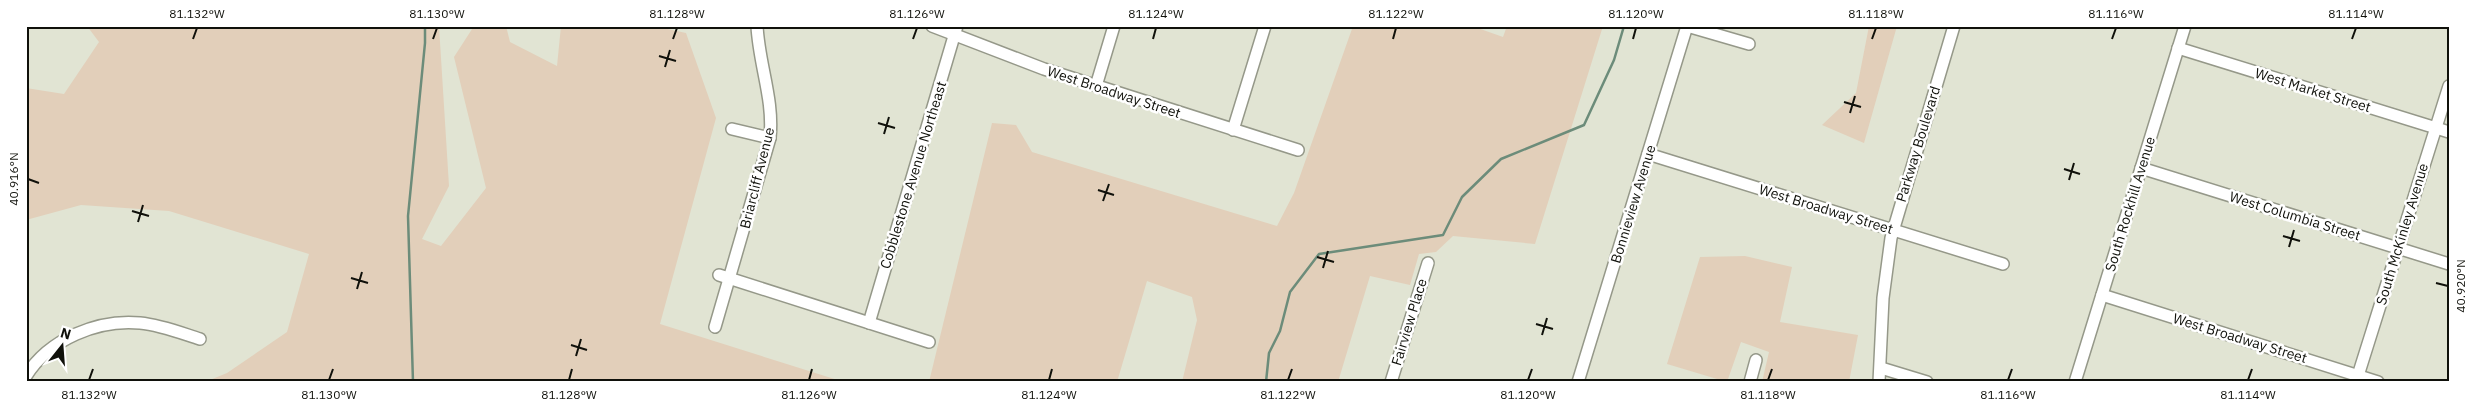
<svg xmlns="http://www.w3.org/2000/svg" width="2475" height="408" font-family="'IBM Plex Sans',sans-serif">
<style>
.green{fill:#e2cfba}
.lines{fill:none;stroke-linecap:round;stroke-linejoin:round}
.stream{stroke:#6c8c7a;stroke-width:2.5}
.minor-casing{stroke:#959889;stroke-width:14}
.minor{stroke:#fff;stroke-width:11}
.ticks{fill:none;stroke:#10110b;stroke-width:2}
.labels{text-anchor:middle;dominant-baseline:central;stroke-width:5;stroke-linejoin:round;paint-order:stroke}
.street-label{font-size:14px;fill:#10110b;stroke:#fff}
.neatline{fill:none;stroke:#10110b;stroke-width:2}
.ticks-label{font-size:12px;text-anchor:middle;fill:#10110b}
</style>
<rect width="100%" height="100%" fill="#e1e4d3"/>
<g class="green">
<polygon points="87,26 439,26 449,186 422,239 441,246 486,188 454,57 474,26 506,26 510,42 557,66 561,26 654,26 686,33 716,118 660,324 844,382 205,382 227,373 287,332 309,254 169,211 81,205 26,220 26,88 64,94 99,42"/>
<polygon points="1353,26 1472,26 1503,37 1507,26 1603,26 1535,244 1453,236 1436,252 1419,254 1410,285 1370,276 1338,382 1182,382 1197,320 1192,297 1147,281 1117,382 929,382 992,123 1016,125 1032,152 1277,226 1294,193"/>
<polygon points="1869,26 1897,26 1864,143 1822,125 1856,93"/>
<polygon points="1745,256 1792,267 1780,322 1858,335 1849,382 1762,382 1769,352 1741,342 1727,382 1667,364 1700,257"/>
</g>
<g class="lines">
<g class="stream">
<polyline points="413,382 408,216 425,43 425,26"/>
<polyline points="1266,382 1269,353 1280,331 1290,292 1319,254 1443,235 1462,197 1501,159 1584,125 1614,60 1624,26"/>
</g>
<defs>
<g id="minor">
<polyline points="932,26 1044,69 1298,150"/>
<polyline points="1687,26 1749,44"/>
<polyline points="2178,48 2449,132"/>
<polyline points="1096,86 1114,26"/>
<polyline points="732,129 770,138"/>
<polyline points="1233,130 1265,26"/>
<polyline points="1648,154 2003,264"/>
<polyline points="2141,168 2449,264"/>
<polyline points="719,275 929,342"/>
<polyline points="2102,295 2378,382"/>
<polyline points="869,323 957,26"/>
<path d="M715,327L770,138C774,99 759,65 757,26"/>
<polyline points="1881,368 1927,382"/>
<path d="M26,376C49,339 98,319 140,323C161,325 181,333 200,339"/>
<polyline points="1391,382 1428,263"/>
<polyline points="1578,382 1687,26"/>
<polyline points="1750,382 1756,360"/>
<polyline points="1879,382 1883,298 1891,238 1954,26"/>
<polyline points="2075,382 2185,26"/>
<polyline points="2356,382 2449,86"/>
</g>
</defs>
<use href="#minor" class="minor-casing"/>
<use href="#minor" class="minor"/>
</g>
<path class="ticks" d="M193,39L197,28M433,39L437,28M673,39L677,28M913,39L917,28M1153,39L1156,28M1393,39L1396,28M1633,39L1636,28M1872,39L1876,28M2112,39L2116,28M2352,39L2356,28M659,56L676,61M665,67L670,50M1844,102L1861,107M1850,113L1855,96M878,123L895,128M884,134L889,117M2064,169L2080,174M28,179L39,183M2069,180L2074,163M1098,190L1114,195M1103,201L1109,184M132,211L149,216M138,222L143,205M2283,236L2300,241M2289,247L2294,230M1317,257L1334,262M1323,268L1328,251M351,278L368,283M2436,283L2448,286M357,289L362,272M1536,324L1553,329M1542,335L1547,318M571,345L587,350M576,356L581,339M89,380L93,369M329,380L333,369M569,380L572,369M809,380L812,369M1049,380L1052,369M1288,380L1292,369M1528,380L1532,369M1768,380L1772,369M2008,380L2012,369M2248,380L2252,369"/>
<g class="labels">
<g class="street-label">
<text transform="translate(2313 90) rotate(17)">West Market Street</text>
<text transform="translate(1114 92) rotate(18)">West Broadway Street</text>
<text transform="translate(1918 144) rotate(-73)">Parkway Boulevard</text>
<text transform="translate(913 175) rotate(-73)">Cobblestone Avenue Northeast</text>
<text transform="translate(757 178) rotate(-76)">Briarcliff Avenue</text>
<text transform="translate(1633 204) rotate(-73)">Bonnieview Avenue</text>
<text transform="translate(2130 204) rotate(-73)">South Rockhill Avenue</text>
<text transform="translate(1826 209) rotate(17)">West Broadway Street</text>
<text transform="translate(2295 216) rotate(17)">West Columbia Street</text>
<text transform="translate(2402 234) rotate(-73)">South McKinley Avenue</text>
<text transform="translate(1409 322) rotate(-73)">Fairview Place</text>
<text transform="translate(2240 338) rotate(17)">West Broadway Street</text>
</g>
</g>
<rect width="2475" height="408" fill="none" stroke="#ffffff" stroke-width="55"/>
<g transform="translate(62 346) rotate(17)" stroke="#ffffff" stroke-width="4" paint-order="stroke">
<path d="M0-4L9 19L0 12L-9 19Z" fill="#10110b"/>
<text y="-8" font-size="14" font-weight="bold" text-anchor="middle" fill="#10110b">N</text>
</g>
<rect x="28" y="28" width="2420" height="352" class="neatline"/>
<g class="ticks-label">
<text x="197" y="18">81.132°W</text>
<text x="437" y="18">81.130°W</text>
<text x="677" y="18">81.128°W</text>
<text x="917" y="18">81.126°W</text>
<text x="1156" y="18">81.124°W</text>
<text x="1396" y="18">81.122°W</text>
<text x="1636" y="18">81.120°W</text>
<text x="1876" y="18">81.118°W</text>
<text x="2116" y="18">81.116°W</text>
<text x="2356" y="18">81.114°W</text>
<text transform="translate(14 179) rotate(-90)" y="4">40.916°N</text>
<text transform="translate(2461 286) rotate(-90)" y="4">40.920°N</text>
<text x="89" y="399">81.132°W</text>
<text x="329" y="399">81.130°W</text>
<text x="569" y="399">81.128°W</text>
<text x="809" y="399">81.126°W</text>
<text x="1049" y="399">81.124°W</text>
<text x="1288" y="399">81.122°W</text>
<text x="1528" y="399">81.120°W</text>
<text x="1768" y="399">81.118°W</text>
<text x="2008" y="399">81.116°W</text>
<text x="2248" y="399">81.114°W</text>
</g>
</svg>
